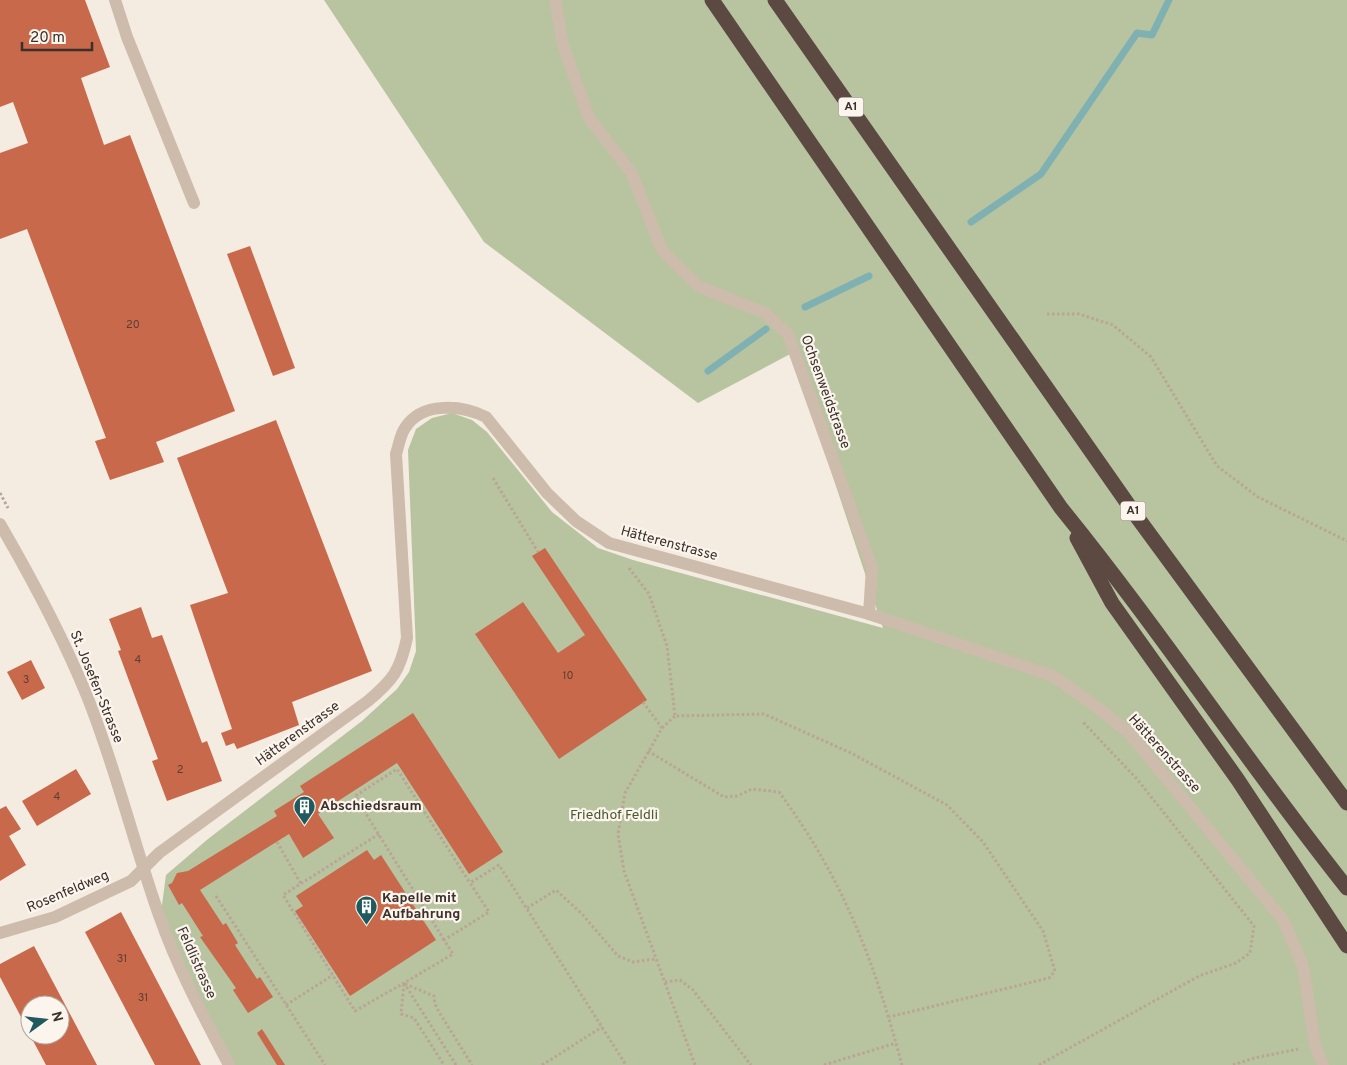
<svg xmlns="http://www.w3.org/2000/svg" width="1347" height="1065" font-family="Overpass,sans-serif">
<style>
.green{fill:#b8c4a0}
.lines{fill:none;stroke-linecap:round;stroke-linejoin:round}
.stream{stroke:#7fb0b2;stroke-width:7}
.building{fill:#c8694b}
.path{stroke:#b9a596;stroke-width:3;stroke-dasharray:2.5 2.5;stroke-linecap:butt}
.minor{stroke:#cdbbac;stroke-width:12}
.highway{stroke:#5c4a42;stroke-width:15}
.labels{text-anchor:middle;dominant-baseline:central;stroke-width:4.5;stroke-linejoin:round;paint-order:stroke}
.number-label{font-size:11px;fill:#5e3e33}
.shield{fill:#fbf5ee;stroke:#756b66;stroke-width:1}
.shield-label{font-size:12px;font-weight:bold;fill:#3b302b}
.street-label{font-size:14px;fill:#3b302b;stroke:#fbf5ee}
.poi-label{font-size:14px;font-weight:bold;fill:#3b302b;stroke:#fbf5ee;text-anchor:start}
.park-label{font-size:14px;fill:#4a5a2e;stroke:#fbf5ee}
</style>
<rect width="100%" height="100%" fill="#f4ebe1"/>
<polygon class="green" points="324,0 1347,0 1347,1065 229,1065 160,920 166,875 208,839 362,721 397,689 409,672 416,651 408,450 416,429 432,418 452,413 472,420 487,432 552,512 598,548 633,560 883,628 792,353 698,403 484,242"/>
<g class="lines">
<g class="stream">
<polyline points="971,222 1041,174 1137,33 1152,35 1169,0"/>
<polyline points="805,307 869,276"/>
<polyline points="708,371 766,329"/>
</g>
</g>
<g class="building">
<polygon points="0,0 85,0 110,67 81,78 104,145 130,135 235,411 156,442 164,462 110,480 95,441 106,438 27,229 0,239 0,153 28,143 13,102 0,107"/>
<polygon points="250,246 295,368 273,376 227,254"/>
<polygon points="276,420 372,671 292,702 299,725 237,749 234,743 226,746 221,733 232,729 190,605 228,593 177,458"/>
<polygon points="545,548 647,700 559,759 475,634 523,602 558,653 585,635 532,556"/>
<polygon points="141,607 152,638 162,635 202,743 207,741 222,781 167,801 152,761 158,759 118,651 121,650 109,619"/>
<polygon points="31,660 45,688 22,700 7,672"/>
<polygon points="413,713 503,852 469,874 397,763 318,814 334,838 303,858 289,834 200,890 223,925 226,923 238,943 235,945 257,979 260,977 273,997 248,1013 233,990 236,988 200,937 203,936 182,903 179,905 168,885 172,883 177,873 188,871 277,816 274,811 304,792 300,786"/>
<polygon points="76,769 91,794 37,826 22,801"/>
<polygon points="6,806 21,829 9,836 26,865 0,881 0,809"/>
<polygon points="367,850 374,860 381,855 436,940 350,996 295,911 303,906 296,896"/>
<polygon points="121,912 201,1065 155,1065 85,932"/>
<polygon points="34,946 97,1065 46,1065 30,1035 60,1035 60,1005 30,1005 30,1034 0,977 0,964"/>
<polygon points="262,1029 285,1065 277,1065 257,1033"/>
</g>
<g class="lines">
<g class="path">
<polyline points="1047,314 1079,314 1113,325 1151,357 1217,466 1258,497 1347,541"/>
<polyline points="493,478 538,552"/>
<polyline points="0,493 8,508"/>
<polyline points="629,568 649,594 667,646 675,716 764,714 851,753 947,805 983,842 1043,931 1055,971 1049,978 889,1017"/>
<polyline points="643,702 662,728 625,793 618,834 624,871 695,1065"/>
<polyline points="662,728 675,716"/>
<path d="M648,751L724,797L737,796L752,789L779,792C844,880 874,961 902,1065"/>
<polyline points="379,834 283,895 355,1011 404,983"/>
<polyline points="277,842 301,884"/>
<polyline points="216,896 325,1065"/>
<polyline points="527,908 556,890 582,914 618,956 633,962 655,959"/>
<polyline points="444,940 355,796 397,769 470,883"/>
<polyline points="665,982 680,980 693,990 751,1065"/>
<polyline points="404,984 401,1014 414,1018 444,1065"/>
<polyline points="405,984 434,996 435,1004 439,1012 472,1065"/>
<polyline points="286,1005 333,975"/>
<polyline points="456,1065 404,983 453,954 444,940 489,912 470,883 499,865 626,1065"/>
<polyline points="542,1065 602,1027"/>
<polyline points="824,1065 896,1043"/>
<polyline points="1039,1065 1199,976 1236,963 1250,953 1254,926 1137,779 1082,721"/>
<polyline points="1233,1065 1254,1058 1298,1049"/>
</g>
<g class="minor">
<polyline points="115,0 127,37 194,203"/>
<polyline points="555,0 563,45 589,118 631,172 662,250 698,286 765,313 788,334 872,568 869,614"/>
<path d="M0,524C32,579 63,637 87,696C116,768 134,845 160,918C178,969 204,1017 229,1065"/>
<path d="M0,933L55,917L131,881L159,853L368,701C393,680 400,671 407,638L396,454C399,445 400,435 405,428C422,401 462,405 486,417L547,493L576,521L609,543L869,614L1053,676L1093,704L1129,733L1283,920L1303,966L1315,1045L1323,1065"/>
</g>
<g class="highway">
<path d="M712,0L1061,508C1161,631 1248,764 1347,888"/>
<polyline points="775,0 1137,517 1347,803"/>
<polyline points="1077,538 1112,603 1238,780 1347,946"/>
</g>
</g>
<defs>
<symbol id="building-pin" viewBox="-11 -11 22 30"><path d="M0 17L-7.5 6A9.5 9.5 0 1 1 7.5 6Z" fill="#1f5a5e" stroke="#fbf5ee"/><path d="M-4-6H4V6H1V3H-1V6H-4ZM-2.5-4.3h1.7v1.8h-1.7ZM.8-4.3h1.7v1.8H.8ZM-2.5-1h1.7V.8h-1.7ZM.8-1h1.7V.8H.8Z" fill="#fff"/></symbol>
</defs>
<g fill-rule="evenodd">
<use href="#building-pin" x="292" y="794" width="25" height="34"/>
<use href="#building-pin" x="354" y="894" width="25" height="34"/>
</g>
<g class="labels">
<g class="number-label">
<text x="133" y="325">20</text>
<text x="138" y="660">4</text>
<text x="568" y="676">10</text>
<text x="26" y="680">3</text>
<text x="180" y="770">2</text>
<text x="57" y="797">4</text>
<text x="122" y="959">31</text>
<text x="143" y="998">31</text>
</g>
<g class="shield">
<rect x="838.5" y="97.5" width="25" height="19" rx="4"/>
<rect x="1120.5" y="501.5" width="25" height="19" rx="4"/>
</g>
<g class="shield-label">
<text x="851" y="107">A1</text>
<text x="1133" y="511">A1</text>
</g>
<g class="street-label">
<text transform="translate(825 392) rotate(70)">Ochsenweidstrasse</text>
<text transform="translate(669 544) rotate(15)">Hätterenstrasse</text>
<text transform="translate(96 687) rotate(68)">St. Josefen-Strasse</text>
<text transform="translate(298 734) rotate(-36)">Hätterenstrasse</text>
<text transform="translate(1164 754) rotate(48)">Hätterenstrasse</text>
<text transform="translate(68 892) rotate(-23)">Rosenfeldweg</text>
<text transform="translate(196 963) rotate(66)">Feldlistrasse</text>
</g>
<g class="poi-label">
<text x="320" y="806">Abschiedsraum</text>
<text x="382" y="898">Kapelle mit<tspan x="382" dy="16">Aufbahrung</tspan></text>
</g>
<g class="park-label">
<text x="614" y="815">Friedhof Feldli</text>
</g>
</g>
<g transform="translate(45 1020) rotate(75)"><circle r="24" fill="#fbf5ee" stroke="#aea6a0"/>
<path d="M0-4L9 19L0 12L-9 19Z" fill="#1f5a5e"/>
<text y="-8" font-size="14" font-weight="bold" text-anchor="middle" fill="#3b302b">N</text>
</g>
<path d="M22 42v8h70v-8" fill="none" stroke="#3b302b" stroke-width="2.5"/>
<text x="30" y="42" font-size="15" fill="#3b302b" stroke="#fbf5ee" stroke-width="4" paint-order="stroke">20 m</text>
</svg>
